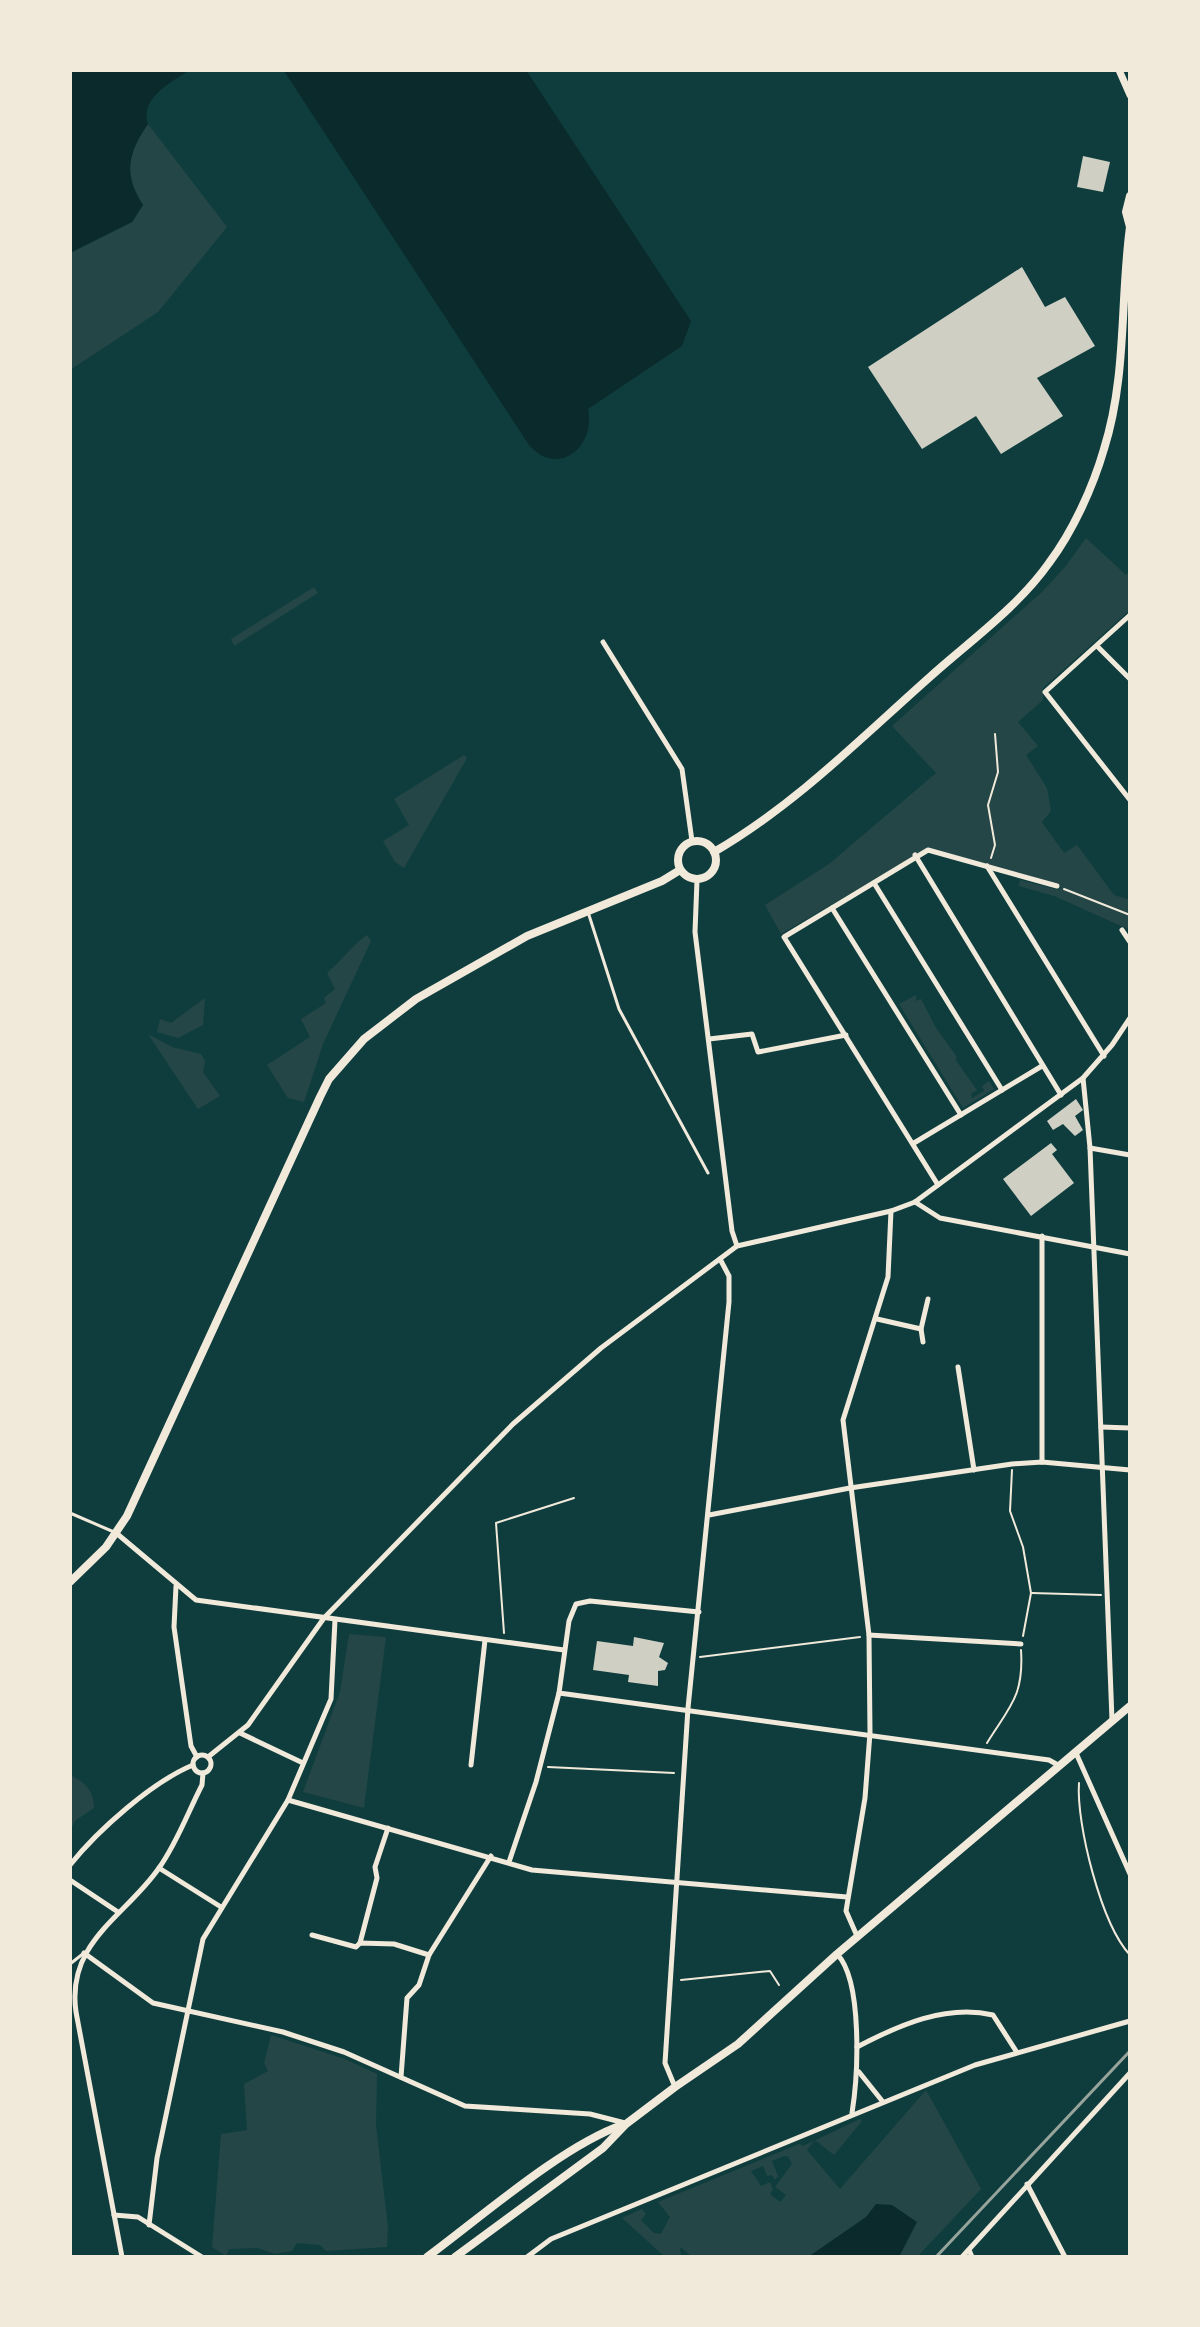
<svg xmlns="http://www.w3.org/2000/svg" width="1200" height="2327" font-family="'Sofia Sans Condensed',sans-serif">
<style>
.green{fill:#244646;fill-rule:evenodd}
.water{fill:#0a2a2b}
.building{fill:#cfcfc3}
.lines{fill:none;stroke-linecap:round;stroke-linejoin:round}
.path{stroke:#f1e9da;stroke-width:2}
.service{stroke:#f1e9da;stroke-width:3}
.minor{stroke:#f1e9da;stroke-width:5}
.tertiary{stroke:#f1e9da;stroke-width:7}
.secondary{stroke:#f1e9da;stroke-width:8}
.rail{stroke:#97a49c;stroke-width:3}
</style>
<rect width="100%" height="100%" fill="#0f3d3e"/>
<g class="green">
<path d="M148,124L227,227L158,312L70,370V253L132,222L143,205C123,174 127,153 148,124Z"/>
<polygon points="1086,538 1126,575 1130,571 1130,610 1043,688 1043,700 1018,722 1038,746 1026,755 1047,788 1051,811 1042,822 1064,853 1077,845 1114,895 1130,900 1130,930 1054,896 1019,886 1020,880 1059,890 1061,885 928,848 781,934 765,905 829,864 936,773 892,726 1043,591 1065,567"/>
<polygon points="314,587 318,593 234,646 231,639"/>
<polygon points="464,755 467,758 404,868 395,862 383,841 409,825 394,799"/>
<path d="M367,935L371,941L323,1044L304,1102L288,1098L267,1065L310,1037L301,1019L326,1003L324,998L335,989L327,973C342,961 351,946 367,935Z"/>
<polygon points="916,995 916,1001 921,999 936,1028 957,1057 955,1059 977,1090 971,1094 972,1098 984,1091 982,1086 989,1081 994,1089 963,1108 899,1004"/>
<polygon points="205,998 203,1025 178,1038 157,1032 160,1019 171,1023"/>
<polygon points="148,1034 172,1047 201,1054 205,1061 203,1072 220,1096 198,1109"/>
<polygon points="349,1634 386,1637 364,1808 303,1792 340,1692"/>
<path d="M70,1775C85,1782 94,1791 94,1808L76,1820L70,1830Z"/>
<polygon points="271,2035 345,2059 377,2074 376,2125 388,2227 387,2247 326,2251 320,2245 297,2243 292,2251 275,2254 258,2248 229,2249 226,2256 212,2247 221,2134 247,2130 244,2084 268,2071 264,2063"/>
<path d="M926,2090L981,2189L917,2257H693L680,2247L681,2257H665L622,2218L642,2209L646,2214L641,2220L654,2233L661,2234L670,2217L658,2202L799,2144L803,2146L860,2119L862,2121L834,2155L815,2140L807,2150L840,2189ZM784,2156H788L792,2164L775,2187L786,2195L780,2202L770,2194L773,2189L770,2182L761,2186L751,2171L763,2166L767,2176L772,2175L775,2180L778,2176L772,2161Z"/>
</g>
<g class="water">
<path d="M70,70H190C171,82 139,99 148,124C128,153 123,174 143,205L132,222L70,253Z"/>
<path d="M526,70L691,321L682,346L588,409C596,447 558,478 529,445L284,71Z"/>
<polygon points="876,2204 892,2205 917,2222 899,2257 808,2257 866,2217"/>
</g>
<g class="building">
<polygon points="1083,156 1110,162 1103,192 1077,187"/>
<polygon points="1022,267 1045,307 1065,297 1095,346 1037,378 1063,416 1001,454 976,416 922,449 868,367"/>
<polygon points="1076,1099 1083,1110 1075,1116 1083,1130 1075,1136 1063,1124 1053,1130 1047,1121"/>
<polygon points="1051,1143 1057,1150 1052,1154 1074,1183 1031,1216 1003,1179"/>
<polygon points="634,1637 664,1643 659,1657 668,1663 665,1670 658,1671 658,1686 628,1682 629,1675 593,1670 597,1641 633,1646"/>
</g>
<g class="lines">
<g class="path">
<polyline points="991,858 995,845 988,805 998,772 995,734"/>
<polyline points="1064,889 1130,915"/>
<polyline points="1012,1470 1010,1511 1023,1547 1031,1593 1023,1636"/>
<polyline points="1032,1593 1101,1595"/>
<polyline points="504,1633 496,1523 574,1498"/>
<polyline points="700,1657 860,1637"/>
<path d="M987,1743C1010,1706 1024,1696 1021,1650"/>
<polyline points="548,1767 674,1773"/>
<path d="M1079,1783C1076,1823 1101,1924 1130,1955"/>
<polyline points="681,1980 770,1971 779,1985"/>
</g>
<g class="service">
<polyline points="588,912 619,1009 708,1173"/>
<polyline points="70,1513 114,1532"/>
<polyline points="70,1964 84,1953"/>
</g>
<g class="minor">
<polyline points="1130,615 1045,692 1130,800"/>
<polyline points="603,642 682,769 692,841"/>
<polyline points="1098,647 1130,679"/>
<polyline points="915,855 1061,1095"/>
<polyline points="987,866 1104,1056"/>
<polyline points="697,880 695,932 732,1231 737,1246"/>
<polyline points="874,883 1002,1090"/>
<polyline points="832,908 961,1115"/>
<polyline points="1122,930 1130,942"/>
<polyline points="709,1039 752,1034 758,1052 846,1035"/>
<polyline points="1083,1078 1090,1148 1112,1720"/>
<polyline points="914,1143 1042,1066"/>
<polyline points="1090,1148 1130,1155"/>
<polyline points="938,1185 784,937 928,850 1057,886"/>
<polyline points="915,1202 940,1218 1130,1254"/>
<polyline points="1042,1236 1042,1462"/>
<polyline points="877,1319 921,1329"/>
<polyline points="923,1342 921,1329 928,1299"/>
<polyline points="958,1367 974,1470"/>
<polyline points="1101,1427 1130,1428"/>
<polyline points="709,1515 850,1488 1012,1464 1042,1462 1130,1470"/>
<polyline points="115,1532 196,1600 564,1650"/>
<polyline points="176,1586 174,1627 191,1746 197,1757"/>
<polyline points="699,1612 590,1601 576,1604 569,1621 559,1693 1049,1760 1058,1765"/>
<polyline points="869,1635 1021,1644"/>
<polyline points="240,1733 303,1763"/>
<polyline points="1076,1753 1130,1874"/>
<circle cx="202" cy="1764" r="9"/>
<polyline points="208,1757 248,1725 324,1618 513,1424 601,1348 737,1246 891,1211 915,1202 1083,1078 1112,1045 1130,1018"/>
<polyline points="471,1765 485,1640"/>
<polyline points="288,1800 532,1870 847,1897"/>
<polyline points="509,1862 536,1782 559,1693"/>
<path d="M70,1865C98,1830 152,1782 193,1765"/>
<polyline points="159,1868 221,1907"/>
<polyline points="70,1880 118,1912"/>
<polyline points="312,1935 356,1947 360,1943 394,1944 429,1955"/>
<polyline points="857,1936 846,1911 865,1798 870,1733 869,1635 843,1420 888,1277 891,1211"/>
<polyline points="360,1943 377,1878 375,1867 388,1828"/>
<polyline points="84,1953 153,2003 283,2032 344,2052 465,2106 590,2114 625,2123"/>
<path d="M837,1954C863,1981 858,2076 852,2113"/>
<path d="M857,2047C899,2025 946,2004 993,2015L1016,2051"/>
<polyline points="859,2072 883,2102"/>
<polyline points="401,2077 407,1998 419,1985 429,1955 491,1856"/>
<polyline points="675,2087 665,2063 688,1708 729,1302 729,1276 720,1259"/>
<polyline points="1027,2184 1065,2257"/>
<polyline points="114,2215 138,2217 202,2257"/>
<polyline points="149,2225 157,2158 203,1939 288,1800 331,1699 335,1620"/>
<polyline points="969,2250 972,2257"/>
<path d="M122,2257L76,2012C66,1942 125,1917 159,1868C177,1843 188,1812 202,1785L203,1773"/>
<polyline points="527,2257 551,2239 975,2065 1130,2021"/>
<polyline points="962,2257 1130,2073"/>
</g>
<polyline class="tertiary" points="1119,70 1130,95"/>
<g class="secondary">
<circle cx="697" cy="860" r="19"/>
<path d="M714,852C795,805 861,738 931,676C970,641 1018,607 1049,563C1073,531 1093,487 1104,449C1127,376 1120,301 1130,227L1126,212L1130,196"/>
<polyline points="70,1582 106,1547 127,1516 320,1097 329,1079 364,1039 416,999 527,936 662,881 680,870"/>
<path d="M427,2257C480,2218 562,2146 622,2125"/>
<polyline points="455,2257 603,2148 626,2124 675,2087 738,2044 837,1954 1130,1706"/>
</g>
<g class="rail">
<polyline points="1129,70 1130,72"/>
<polyline points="936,2257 1130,2051"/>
</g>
</g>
<rect width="1200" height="2327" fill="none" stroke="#f1e9da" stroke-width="144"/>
</svg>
